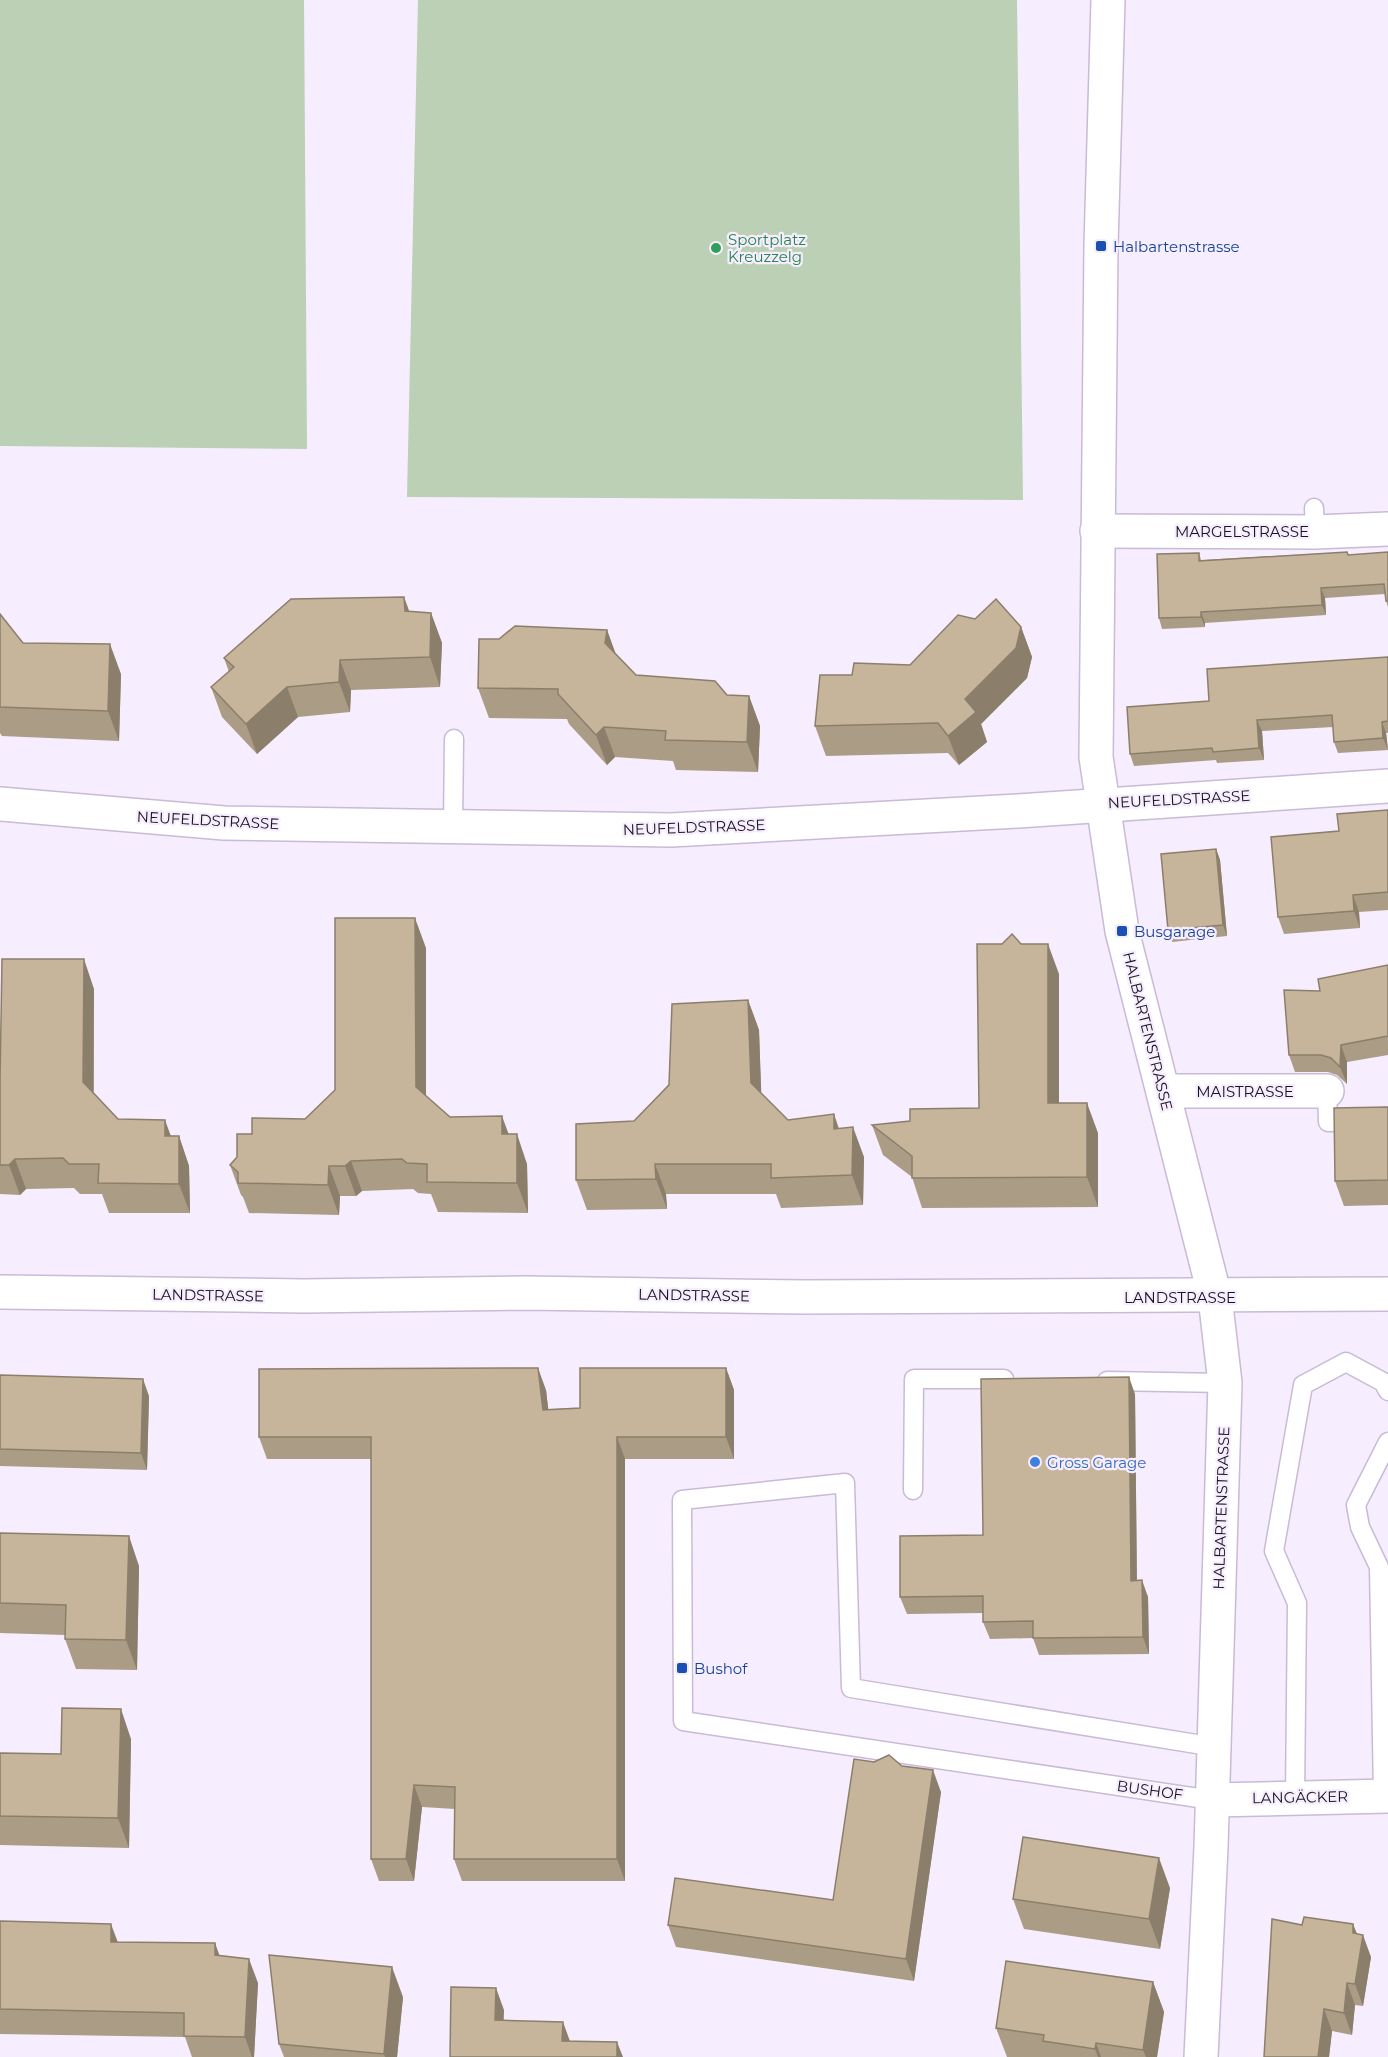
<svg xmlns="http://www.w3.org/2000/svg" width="1388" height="2057" font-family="Montserrat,sans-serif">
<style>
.green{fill:#bcd0b5}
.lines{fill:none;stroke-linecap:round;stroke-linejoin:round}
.lane-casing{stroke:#c9bad6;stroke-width:21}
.street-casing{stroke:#c9bad6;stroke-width:36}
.secondary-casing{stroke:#c9bad6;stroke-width:36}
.lane{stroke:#fff;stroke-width:18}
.street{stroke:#fff;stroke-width:33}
.secondary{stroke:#fff;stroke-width:33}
.wall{fill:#aa9c85}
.shaded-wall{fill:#8b7f6c}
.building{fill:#c6b59b;stroke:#8b7f6c;stroke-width:1.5}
.transit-dot{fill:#1a4fb4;stroke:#f6edfe;stroke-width:2}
.leisure-dot{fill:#2e9e5b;stroke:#f6edfe;stroke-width:2}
.shop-dot{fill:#3f7fe0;stroke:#f6edfe;stroke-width:2}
.labels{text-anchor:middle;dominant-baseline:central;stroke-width:4.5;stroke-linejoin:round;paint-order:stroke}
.leisure-label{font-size:15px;fill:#27864d;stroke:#f6edfe;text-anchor:start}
.transit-label{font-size:15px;fill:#164399;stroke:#f6edfe;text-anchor:start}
.street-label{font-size:15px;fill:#18131d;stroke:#f6edfe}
.shop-label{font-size:15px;fill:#366cbe;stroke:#f6edfe;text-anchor:start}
</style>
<rect width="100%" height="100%" fill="#f6edfe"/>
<g class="green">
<polygon points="0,0 304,0 307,449 0,446"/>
<polygon points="418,0 1017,0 1023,500 407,497"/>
</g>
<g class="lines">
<defs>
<g id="lane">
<polyline points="1314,508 1315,532"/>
<polyline points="453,827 454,739"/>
<polyline points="1327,1091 1328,1122 1388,1121"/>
<polyline points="1107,1381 1225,1383"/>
<polyline points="913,1490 914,1379 1004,1379"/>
<polyline points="1383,1796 1379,1567 1360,1527 1356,1505 1388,1442"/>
<polyline points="1295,1797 1297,1603 1274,1551 1303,1385 1346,1362 1383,1382 1388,1391"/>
<polyline points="1212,1800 683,1721 682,1500 845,1483 851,1688 1215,1747"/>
</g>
<g id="street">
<polyline points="1108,0 1101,246 1096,757 1122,931 1215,1297 1225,1383 1211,1847 1201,2057"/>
<polyline points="1097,531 1315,532 1388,529"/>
<polyline points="0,804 224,823 671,830 1018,811 1388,786"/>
<polyline points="1163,1091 1327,1091"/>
<polyline points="1212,1800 1388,1796"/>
</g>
<polyline id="secondary" points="0,1292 304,1296 525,1293 805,1297 1388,1294"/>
</defs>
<use href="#lane" class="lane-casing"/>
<use href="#street" class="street-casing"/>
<use href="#secondary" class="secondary-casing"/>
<use href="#lane" class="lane"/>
<use href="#street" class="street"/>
<use href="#secondary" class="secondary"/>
</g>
<g class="wall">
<polygon points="1347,552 1348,555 1388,552 1388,607 1386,601 1385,594 1325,598 1326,615 1205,623 1205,627 1162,629 1159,618 1199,553 1201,560"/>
<polygon points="404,597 409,612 431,613 442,643 440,687 351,690 350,712 298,717 257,754 222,717 211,687 229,672 224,658"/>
<polygon points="0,614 23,643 121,674 119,741 2,736 0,733"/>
<polygon points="975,619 1021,627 1032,657 1027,678 981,724 987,742 959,765 948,753 826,756 815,726 852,675 910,665"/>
<polygon points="607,630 615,653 636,675 727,695 749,696 760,726 758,772 676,770 673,761 615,757 607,765 569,724 567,719 489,718 478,688 499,639"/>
<polygon points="1388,657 1388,733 1386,733 1388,750 1338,753 1334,742 1333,727 1262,731 1264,760 1217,763 1216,760 1134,766 1130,754 1209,701"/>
<polygon points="1388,810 1388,910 1359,912 1360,928 1284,934 1278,917 1339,831"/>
<polygon points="1216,849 1220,860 1227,936 1172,942 1168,930"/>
<polygon points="1021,944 1059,974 1059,1103 1098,1133 1098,1207 922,1208 912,1177 883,1155 872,1125 910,1121 979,1108"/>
<polygon points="426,948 426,1096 450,1117 508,1134 527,1164 528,1213 438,1212 431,1194 418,1193 413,1189 362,1191 356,1196 340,1196 339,1215 249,1213 243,1197 241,1195 230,1165 237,1157 252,1134 305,1119 335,1090"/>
<polygon points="1388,965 1388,1055 1347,1062 1347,1084 1337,1075 1328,1072 1295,1072 1289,1055 1320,991"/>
<polygon points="94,989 94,1093 118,1119 171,1136 179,1136 189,1166 190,1213 109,1213 102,1194 80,1194 74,1188 26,1189 20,1195 0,1194 0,1081"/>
<polygon points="748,1000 759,1030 761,1093 788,1120 839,1128 864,1157 863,1205 781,1208 776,1194 666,1194 667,1209 587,1210 576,1180 634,1121"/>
<polygon points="1388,1107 1388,1205 1344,1206 1335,1181"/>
<polygon points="726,1368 734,1390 734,1459 625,1459 625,1881 462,1881 454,1859 455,1809 422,1807 414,1881 379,1881 371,1859 371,1459 267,1459 259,1437 546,1390 548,1409 580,1408"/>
<polygon points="0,1375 149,1396 147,1470 0,1466"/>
<polygon points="1135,1394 1137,1580 1148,1597 1149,1654 1039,1655 1033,1638 990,1639 983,1622 983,1613 907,1614 900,1597 983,1535"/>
<polygon points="0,1533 139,1566 137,1670 76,1669 65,1639 65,1635 0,1633"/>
<polygon points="131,1739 129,1848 0,1845 0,1753 61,1754"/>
<polygon points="902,1766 941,1792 914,1981 676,1947 668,1925 833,1900"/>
<polygon points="1170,1888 1160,1949 1024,1929 1013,1899"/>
<polygon points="0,1921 118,1942 215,1943 219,1956 258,1983 254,2057 192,2057 185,2037 0,2034"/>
<polygon points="1353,1924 1357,1934 1371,1957 1363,2006 1355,2005 1352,2035 1332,2031 1329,2057 1264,2057 1302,1925"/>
<polygon points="1153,1982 1164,2012 1157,2057 1007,2057 996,2028"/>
<polygon points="403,1997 397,2057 284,2057 279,2044"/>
</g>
<g class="shaded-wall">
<polygon points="1321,588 1325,598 1326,615 1322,605"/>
<polygon points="404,597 415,627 405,611"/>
<polygon points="1201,612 1205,623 1205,627 1201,617"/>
<polygon points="431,613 442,643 440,687 430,657"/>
<polygon points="1021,627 1032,657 1027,678 981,724 987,742 959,765 948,736 965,699"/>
<polygon points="607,630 618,660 605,643"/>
<polygon points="110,644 121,674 119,741 108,711"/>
<polygon points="340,660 351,690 350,712 339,682"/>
<polygon points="287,687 298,717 257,754 246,724"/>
<polygon points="749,696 760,726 758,772 747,742"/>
<polygon points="1257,720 1262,731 1264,760 1259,748"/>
<polygon points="1382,722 1386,733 1388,750 1383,738"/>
<polygon points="604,727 615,757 607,765 596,735"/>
<polygon points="1216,849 1220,860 1227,936 1223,925"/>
<polygon points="1353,895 1359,912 1360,928 1354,911"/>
<polygon points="415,918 426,948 426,1117 416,1087"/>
<polygon points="1048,944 1059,974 1059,1133 1048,1103"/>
<polygon points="84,959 94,989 93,1112 83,1082"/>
<polygon points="748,1000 759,1030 762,1113 751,1083"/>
<polygon points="1341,1045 1347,1062 1347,1084 1340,1067"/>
<polygon points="1087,1103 1098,1133 1098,1207 1087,1177"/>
<polygon points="834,1114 844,1144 834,1129"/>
<polygon points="502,1116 513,1146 502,1134"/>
<polygon points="165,1120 176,1150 165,1136"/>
<polygon points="853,1127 864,1157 863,1205 852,1175"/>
<polygon points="517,1134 527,1164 528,1213 517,1183"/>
<polygon points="179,1136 189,1166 190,1213 179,1184"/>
<polygon points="15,1159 26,1189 20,1195 9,1165"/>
<polygon points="351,1161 362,1191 356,1196 345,1166"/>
<polygon points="655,1164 666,1194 667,1209 656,1179"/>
<polygon points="329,1166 340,1196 339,1215 328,1185"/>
<polygon points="538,1368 546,1390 551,1432 543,1410"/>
<polygon points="726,1368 734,1390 734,1459 726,1437"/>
<polygon points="1129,1377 1135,1394 1137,1598 1131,1581"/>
<polygon points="143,1379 149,1396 147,1470 141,1453"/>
<polygon points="617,1437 625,1459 625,1881 617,1859"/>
<polygon points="129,1536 139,1566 137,1670 126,1640"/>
<polygon points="1142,1580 1148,1597 1149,1654 1143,1637"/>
<polygon points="121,1709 131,1739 129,1848 118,1818"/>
<polygon points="933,1770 941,1792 914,1981 906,1959"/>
<polygon points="414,1785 422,1807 414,1881 406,1859"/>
<polygon points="1159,1858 1170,1888 1160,1949 1149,1919"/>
<polygon points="111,1924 120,1948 111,1942"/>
<polygon points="1353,1924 1361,1945 1363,1935 1371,1957 1363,2006 1355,1984 1353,1933"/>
<polygon points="215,1943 224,1968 215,1955"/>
<polygon points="249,1959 258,1983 254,2057 252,2057 245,2037"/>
<polygon points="392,1967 403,1997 397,2057 385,2057 384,2054"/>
<polygon points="1153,1982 1164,2012 1157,2057 1146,2057 1143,2050"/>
<polygon points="1347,1983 1355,2005 1352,2035 1344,2013"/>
<polygon points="496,1988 504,2010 503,2043 495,2020"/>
<polygon points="1324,2009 1332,2031 1329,2057 1318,2057"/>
<polygon points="563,2022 571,2044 562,2041"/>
<polygon points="617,2042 623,2057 617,2057"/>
<polygon points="1096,2043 1101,2057 1098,2057 1095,2049"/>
</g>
<g class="building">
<polygon points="1347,552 1348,555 1388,552 1388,601 1386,601 1384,584 1321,588 1322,605 1201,612 1201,617 1159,618 1157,554 1199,553 1199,561"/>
<polygon points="404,597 405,611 431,613 430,657 340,660 339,682 287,687 246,724 211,687 234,667 224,658 291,599"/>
<polygon points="996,599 1021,627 1016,648 965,699 976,712 948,736 938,723 815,726 820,675 852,675 854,663 910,665 958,615 975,619"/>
<polygon points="0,614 23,643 110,644 108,711 0,707"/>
<polygon points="515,626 607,630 605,643 636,675 715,681 727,695 749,696 747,742 665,740 666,731 604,727 596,735 558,694 558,689 478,688 479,639 499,639"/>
<polygon points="1388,657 1388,721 1382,722 1383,738 1334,742 1332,715 1257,720 1259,748 1213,752 1212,748 1130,754 1127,707 1209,701 1207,669"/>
<polygon points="1388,810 1388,892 1353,895 1354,911 1278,917 1271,837 1339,831 1337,814"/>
<polygon points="1216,849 1223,925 1168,930 1161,854"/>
<polygon points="335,918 415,918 416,1087 450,1117 502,1116 502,1134 517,1134 517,1183 427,1182 427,1164 407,1163 402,1159 351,1161 345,1166 329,1166 328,1185 238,1183 238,1172 230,1165 237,1157 237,1134 252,1134 252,1118 305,1119 335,1090"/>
<polygon points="1012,934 1021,944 1048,944 1048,1103 1087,1103 1087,1177 912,1178 912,1156 872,1125 910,1121 910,1109 979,1108 977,944 1002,944"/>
<polygon points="2,959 84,959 83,1082 118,1119 165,1120 165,1136 179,1136 179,1184 98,1183 99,1164 69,1164 63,1158 15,1159 9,1165 0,1165 0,1081"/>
<polygon points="1388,965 1388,1036 1341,1045 1340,1067 1331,1058 1321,1055 1289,1055 1284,990 1320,991 1318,979"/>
<polygon points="748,1000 751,1083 788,1120 834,1114 834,1129 853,1127 852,1175 771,1178 771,1164 655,1164 656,1179 576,1180 576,1124 634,1121 669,1085 672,1004"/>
<polygon points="1388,1107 1388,1180 1335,1181 1334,1108"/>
<polygon points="538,1368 543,1410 580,1408 580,1368 726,1368 726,1437 617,1437 617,1859 454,1859 455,1787 414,1785 406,1859 371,1859 371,1437 259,1437 259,1369"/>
<polygon points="0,1375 143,1379 141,1453 0,1449"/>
<polygon points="1129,1377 1131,1581 1142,1580 1143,1637 1033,1638 1033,1621 983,1622 983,1596 900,1597 900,1536 983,1535 981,1379"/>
<polygon points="0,1533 129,1536 126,1640 65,1639 66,1605 0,1603"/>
<polygon points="62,1708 121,1709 118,1818 0,1816 0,1753 61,1754"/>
<polygon points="889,1755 902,1766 933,1770 906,1959 668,1925 675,1878 833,1900 854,1759 874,1762"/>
<polygon points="1023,1837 1159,1858 1149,1919 1013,1899"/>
<polygon points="1304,1917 1353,1924 1353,1933 1363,1935 1355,1984 1347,1983 1344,2013 1324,2009 1318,2057 1264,2057 1272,1919 1302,1925"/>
<polygon points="0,1921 111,1924 111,1942 215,1943 215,1955 249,1959 245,2037 184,2036 184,2013 0,2009"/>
<polygon points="269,1955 392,1967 384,2054 279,2044"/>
<polygon points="1006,1961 1153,1982 1143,2050 1096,2043 1095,2049 1043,2041 1044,2035 996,2028"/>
<polygon points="451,1987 496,1988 495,2020 563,2022 562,2041 617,2042 617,2057 450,2057"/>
</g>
<g class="transit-dot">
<rect x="1095" y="240" width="12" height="12" rx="3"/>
<rect x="1116" y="925" width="12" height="12" rx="3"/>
<rect x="676" y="1662" width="12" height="12" rx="3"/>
</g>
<circle class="leisure-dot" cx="716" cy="248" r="6"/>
<circle class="shop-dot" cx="1035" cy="1462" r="6"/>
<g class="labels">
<g class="leisure-label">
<text x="728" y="239">Sportplatz<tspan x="728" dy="17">Kreuzzelg</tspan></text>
</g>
<g class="transit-label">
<text x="1113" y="246">Halbartenstrasse</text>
<text x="1134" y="931">Busgarage</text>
<text x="694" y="1668">Bushof</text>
</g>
<g class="street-label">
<text x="1242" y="531">MARGELSTRASSE</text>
<text transform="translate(1179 799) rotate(-3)">NEUFELDSTRASSE</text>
<text transform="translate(208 820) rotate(3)">NEUFELDSTRASSE</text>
<text transform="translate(694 827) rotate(-2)">NEUFELDSTRASSE</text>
<text transform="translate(1148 1031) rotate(76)">HALBARTENSTRASSE</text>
<text x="1245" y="1091">MAISTRASSE</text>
<text transform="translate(208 1295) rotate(1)">LANDSTRASSE</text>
<text transform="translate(694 1295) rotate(1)">LANDSTRASSE</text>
<text x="1180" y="1297">LANDSTRASSE</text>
<text transform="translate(1221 1508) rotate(-88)">HALBARTENSTRASSE</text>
<text transform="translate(1150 1790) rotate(8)">BUSHOF</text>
<text transform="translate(1300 1797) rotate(-1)">LANGÄCKER</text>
</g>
<g class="shop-label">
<text x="1047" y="1462">Gross Garage</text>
</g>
</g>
</svg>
